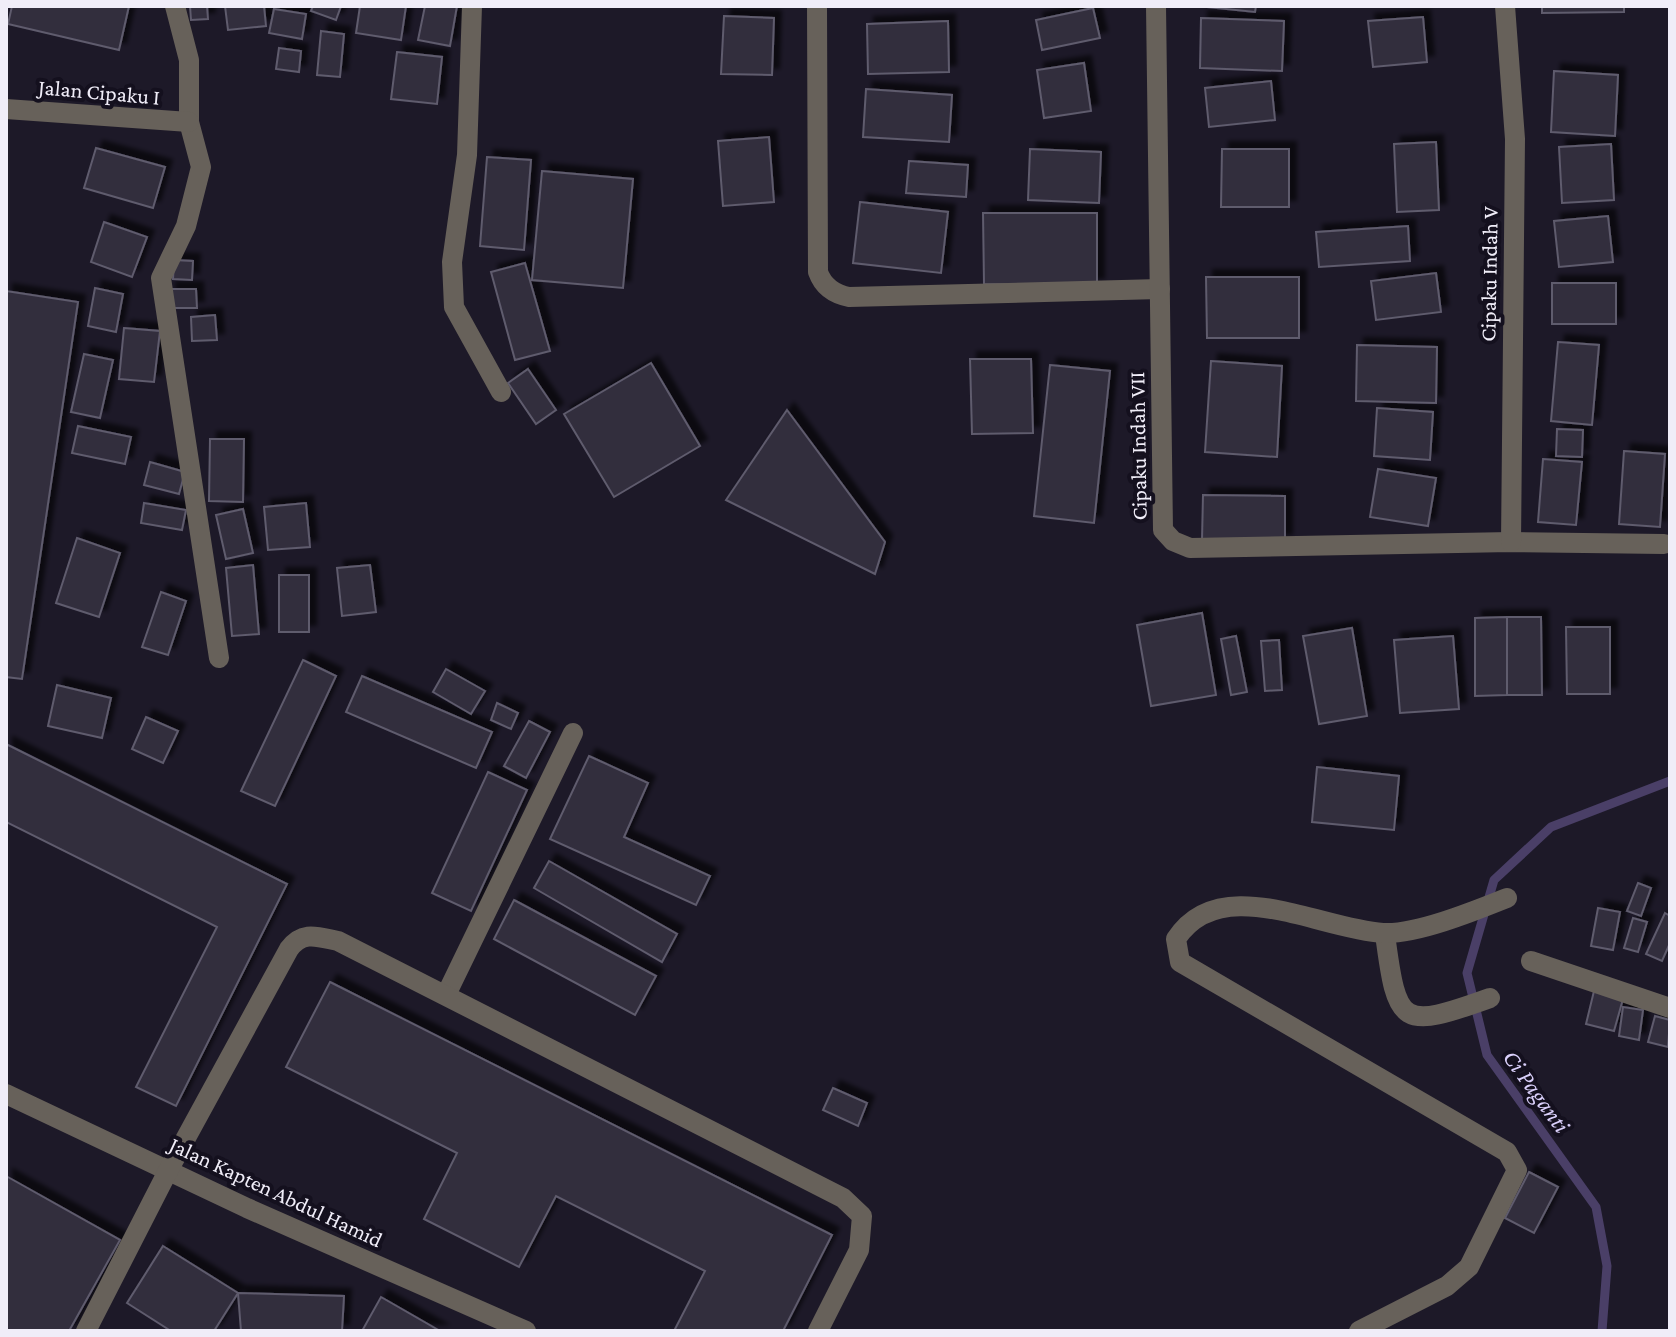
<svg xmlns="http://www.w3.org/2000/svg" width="1676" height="1337" font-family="'Crimson Pro',serif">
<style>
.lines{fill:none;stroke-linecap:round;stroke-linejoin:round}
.stream{stroke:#4a3f67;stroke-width:9}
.building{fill:#322e3e;stroke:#5f5b6d;stroke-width:2;filter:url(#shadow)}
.street{stroke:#67615a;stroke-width:20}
.labels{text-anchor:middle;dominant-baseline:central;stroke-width:8;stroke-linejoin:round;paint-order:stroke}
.street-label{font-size:22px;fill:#f0edf8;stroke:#14101e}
.water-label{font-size:24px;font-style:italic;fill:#dad0fb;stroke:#14101e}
</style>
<defs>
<filter id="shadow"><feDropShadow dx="7" dy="-7" stdDeviation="2" flood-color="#0009"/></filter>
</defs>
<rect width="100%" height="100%" fill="#1d1928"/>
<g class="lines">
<polyline class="stream" points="1602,1331 1607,1266 1596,1207 1487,1055 1467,973 1494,880 1551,827 1670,781"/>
</g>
<g class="building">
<polygon points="12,6 129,6 119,50 8,24"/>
<polygon points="190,6 207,6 208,19 191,20"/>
<polygon points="225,6 264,6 266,26 228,30"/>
<polygon points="313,6 341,6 336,20 311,11"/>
<polygon points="360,6 406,6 401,40 356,33"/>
<polygon points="425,6 457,6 450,46 418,40"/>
<polygon points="1197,6 1256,6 1255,12"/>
<polygon points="1542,6 1624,6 1624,12 1542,13"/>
<polygon points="1093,8 1100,38 1042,50 1036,20"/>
<polygon points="274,9 306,14 302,39 269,33"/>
<polygon points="724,16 774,18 772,75 721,74"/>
<polygon points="1423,17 1427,62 1373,67 1368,21"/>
<polygon points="1201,18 1284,21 1282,71 1200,68"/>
<polygon points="948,21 949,72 868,74 867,24"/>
<polygon points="321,31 344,34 340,77 317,75"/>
<polygon points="279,48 301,51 299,72 276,69"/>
<polygon points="397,52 442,57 437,104 391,99"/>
<polygon points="1084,63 1091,111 1044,118 1037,70"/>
<polygon points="1554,71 1618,75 1615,136 1551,132"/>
<polygon points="1271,81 1275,120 1209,127 1205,88"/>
<polygon points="866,89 952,95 949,142 863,137"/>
<polygon points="769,137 774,202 723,206 718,141"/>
<polygon points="1436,142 1439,210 1397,212 1394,144"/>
<polygon points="1611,144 1614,200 1562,203 1559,147"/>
<polygon points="96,148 165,167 153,208 84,188"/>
<polygon points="1030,149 1101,152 1099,203 1028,200"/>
<polygon points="1222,149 1289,149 1289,207 1221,207"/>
<polygon points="487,157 531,160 524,250 480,246"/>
<polygon points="909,161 968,165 966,197 906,193"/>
<polygon points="542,171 633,179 623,288 532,280"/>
<polygon points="860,202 948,212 941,273 853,263"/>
<polygon points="983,213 1097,213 1097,285 984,284"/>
<polygon points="1608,216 1613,262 1559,267 1554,221"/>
<polygon points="104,222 147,237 132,277 91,262"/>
<polygon points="1408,226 1410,261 1319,267 1316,232"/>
<polygon points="174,260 193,261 192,280 173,279"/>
<polygon points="525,263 550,351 515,360 491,272"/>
<polygon points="1436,273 1441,312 1376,320 1371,281"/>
<polygon points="1206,277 1299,277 1299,338 1207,338"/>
<rect x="1552" y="283" width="64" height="41"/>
<polygon points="95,288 123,294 116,332 88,326"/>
<polygon points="169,289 196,289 197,308 170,308"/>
<polygon points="6,291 78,302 22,679 6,677"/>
<polygon points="215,315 217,340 192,341 191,317"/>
<polygon points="124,328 160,331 154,382 119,379"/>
<polygon points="1558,342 1599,345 1592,425 1551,421"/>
<polygon points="1357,345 1437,347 1436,403 1356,401"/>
<polygon points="84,354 113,360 100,418 71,412"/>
<polygon points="970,359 1031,359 1033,433 972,434"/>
<polygon points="1211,361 1282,366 1277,457 1205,452"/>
<polygon points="651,363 700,446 614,497 564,414"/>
<polygon points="1050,365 1110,371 1094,523 1034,516"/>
<polygon points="528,369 556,410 536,424 508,383"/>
<polygon points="1377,408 1433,412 1430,460 1374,456"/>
<polygon points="787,410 885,542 875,574 726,500"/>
<polygon points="78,426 131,437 125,464 72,453"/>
<polygon points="1557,429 1583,430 1582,457 1556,456"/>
<polygon points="210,439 244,439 243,502 209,501"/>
<polygon points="1624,451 1665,454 1660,527 1619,524"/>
<polygon points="1543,459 1582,462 1576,525 1538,522"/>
<polygon points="150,462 185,472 179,494 144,485"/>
<polygon points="1378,469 1436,478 1428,526 1370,517"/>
<polygon points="1203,495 1285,496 1285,541 1202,540"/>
<polygon points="144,503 186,510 182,530 141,523"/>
<polygon points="306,503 310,547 268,550 264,507"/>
<polygon points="243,509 253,553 226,559 216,515"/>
<polygon points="77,538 120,553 99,617 56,603"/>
<polygon points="253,565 259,634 232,636 226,568"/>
<polygon points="370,565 376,612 342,616 337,568"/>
<rect x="279" y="575" width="30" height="57"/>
<polygon points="161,592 186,601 168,655 142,647"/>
<polygon points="1202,613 1216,695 1151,706 1137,625"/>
<polygon points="1507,617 1541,617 1542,695 1507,695"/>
<polygon points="1507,617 1507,695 1475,696 1475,618"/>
<polygon points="1566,627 1610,627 1610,694 1567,694"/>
<polygon points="1352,628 1367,716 1319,724 1303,636"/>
<polygon points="1236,636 1247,692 1231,695 1221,639"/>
<polygon points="1453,636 1459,709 1400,713 1394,640"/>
<polygon points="1279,640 1282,690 1265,691 1261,641"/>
<polygon points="303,660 336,676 275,806 241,791"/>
<polygon points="446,669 485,691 471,714 433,692"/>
<polygon points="362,676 492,732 476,768 346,712"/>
<polygon points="57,685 111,698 102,738 48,726"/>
<polygon points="497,703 518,713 511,729 491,720"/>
<polygon points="146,717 178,731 163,763 132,749"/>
<polygon points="529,721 550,732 526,778 504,766"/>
<polygon points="6,744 287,884 176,1106 136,1087 217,927 6,822"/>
<polygon points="589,756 648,783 624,837 710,876 696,905 550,839"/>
<polygon points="1317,767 1399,776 1394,830 1312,822"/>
<polygon points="488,772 527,790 471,911 432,893"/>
<polygon points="549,861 677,934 662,962 534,888"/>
<polygon points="1638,883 1651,888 1641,916 1627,911"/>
<polygon points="514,900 656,976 635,1015 494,939"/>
<polygon points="1598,908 1620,912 1613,950 1591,946"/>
<polygon points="1665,913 1670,916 1670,943 1662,961 1646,954"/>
<polygon points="1633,918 1647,922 1638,952 1624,948"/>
<polygon points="330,982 832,1235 783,1331 674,1331 705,1271 556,1196 519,1267 424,1219 457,1153 286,1067"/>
<polygon points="1594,991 1623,999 1614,1031 1586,1024"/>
<polygon points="1623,1007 1643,1010 1639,1040 1619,1036"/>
<polygon points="1655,1016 1670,1020 1668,1047 1648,1042"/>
<polygon points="833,1088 867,1103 858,1126 823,1110"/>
<polygon points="1529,1172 1558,1187 1534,1233 1505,1218"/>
<polygon points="6,1176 120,1240 69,1331 6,1331"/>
<polygon points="163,1246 238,1293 214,1331 171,1331 127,1303"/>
<polygon points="238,1293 344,1296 342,1331 241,1331"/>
<polygon points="381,1297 440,1331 362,1331"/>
</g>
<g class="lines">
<g class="street">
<polyline points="175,6 189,60 189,122 201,167 186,226 161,278 219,658"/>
<polyline points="472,6 467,155 452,262 454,307 501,392"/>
<path d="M817,6L818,272C823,286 834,294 849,297L1160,289"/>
<polyline points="1156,6 1163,530 1173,541 1190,548 1511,542 1664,544"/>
<polyline points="1505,6 1515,139 1511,542"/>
<polyline points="6,109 189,122"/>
<path d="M1385,934C1397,1027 1401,1030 1490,998"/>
<polyline points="1531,961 1670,1008"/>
<polyline points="446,995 573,733"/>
<polyline points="6,1094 247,1208 526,1331"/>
<path d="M86,1331L169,1169L289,949C303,930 318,937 338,941L843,1198L862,1216L859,1250L818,1331"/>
<path d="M1359,1331L1447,1286L1469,1267L1517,1170L1507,1152L1180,962L1176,939C1220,871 1319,929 1383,933C1416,935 1477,910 1507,898"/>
</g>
</g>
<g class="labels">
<g class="street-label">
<text transform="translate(99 92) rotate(5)">Jalan Cipaku I</text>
<text transform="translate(1489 274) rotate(-89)">Cipaku Indah V</text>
<text transform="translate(1138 446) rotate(-91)">Cipaku Indah VII</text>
<text transform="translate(276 1192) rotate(25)">Jalan Kapten Abdul Hamid</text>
</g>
<g class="water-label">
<text transform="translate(1537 1091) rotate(54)">Ci Paganti</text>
</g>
</g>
<rect width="1676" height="1337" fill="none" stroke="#f0edf8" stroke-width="16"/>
</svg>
